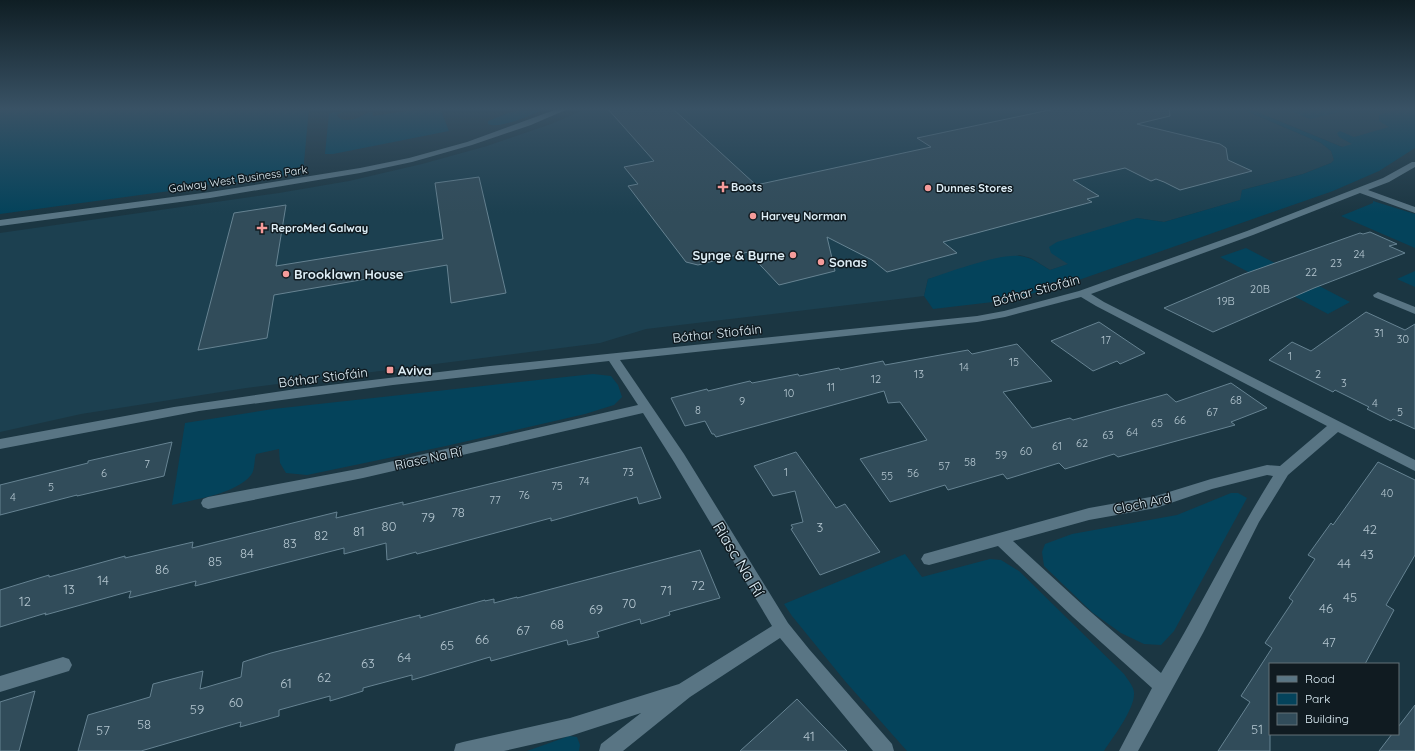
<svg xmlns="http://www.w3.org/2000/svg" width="1415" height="751" font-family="Quicksand,sans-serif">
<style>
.built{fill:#1c4050}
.green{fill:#04435b}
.building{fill:#314c5a;stroke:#668392}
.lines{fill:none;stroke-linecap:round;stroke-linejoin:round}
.minor{fill:#597584;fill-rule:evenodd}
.poi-dot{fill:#f59b9a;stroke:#101b21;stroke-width:1.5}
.labels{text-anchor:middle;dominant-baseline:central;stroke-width:3;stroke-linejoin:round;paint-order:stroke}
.far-street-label{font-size:11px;fill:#dfeff7;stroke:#101b21}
.far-poi-label{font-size:11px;font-weight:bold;fill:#dfeff7;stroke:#101b21;text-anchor:start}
.number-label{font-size:11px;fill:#b4c6d0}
.poi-label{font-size:13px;font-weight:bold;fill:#dfeff7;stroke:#101b21;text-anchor:start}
.street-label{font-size:13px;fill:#dfeff7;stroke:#101b21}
.near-number-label{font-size:13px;fill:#b4c6d0}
.near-street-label{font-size:16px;fill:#dfeff7;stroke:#101b21}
</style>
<rect width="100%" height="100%" fill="#1b3642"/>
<g class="built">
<polygon points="588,108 1239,108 1321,143 1331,151 1334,160 1331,163 1303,174 1242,190 1241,200 1164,222 1137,218 1069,264 1050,270 1031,258 1020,255 928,279 924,296 646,329 600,343 246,388 81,414 0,432 0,233 279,193 349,181 422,164 487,146 551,124"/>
<polygon points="1248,108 1415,108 1415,122 1347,149"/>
</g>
<g class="green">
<polygon points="0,108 309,108 303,173 224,184 219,183 182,188 177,190 0,214"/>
<path d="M427,108H440L449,131L333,154H325L329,113L344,111L338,114L337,116C348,126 362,115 372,111L373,116Z"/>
<path d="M528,108H548C535,113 500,130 488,124V121L508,113Z"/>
<path d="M1239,108H1248L1342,147L1352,144L1339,137L1337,133L1340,131L1354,137L1389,127L1379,121V115L1401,108H1415V148L1379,171L1333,191L1073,282L1043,284L1041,291L1010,300L933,309L924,296L928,279C949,272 1000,253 1020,256C1032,257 1041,265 1050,270L1068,264L1051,253L1049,247L1057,242L1137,218L1164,222L1240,200L1242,190L1303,174L1331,163L1334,160L1331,151L1321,143Z"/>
<polygon points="1283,108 1356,108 1310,119"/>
<polygon points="1373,201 1415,214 1415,248 1341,216 1373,203"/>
<polygon points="1246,248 1350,302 1328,314 1220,257"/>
<polygon points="1415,271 1415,287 1397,279"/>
<path d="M593,374L611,376L618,385L622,397L614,405L585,414L446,446L307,475L286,473L280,463L279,449L256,454C254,460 255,470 251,475C236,494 195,499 172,505L185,423L273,409Z"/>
<polygon points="1231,493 1238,493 1247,498 1174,631 1161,645 1144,644 1121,633 1093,613 1044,566 1042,552 1045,544 1072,534 1177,515"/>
<path d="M905,554L922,577L990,559L1001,560L1019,571L1124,674C1128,680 1134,687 1134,693C1135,709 1113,737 1104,751H907L845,681L792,616L784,604Z"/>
<polygon points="569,736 577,737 580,745 579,751 527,751"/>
</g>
<g class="building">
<polygon points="607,108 672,108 756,185 931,147 917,138 1059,108 1169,108 1170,116 1137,124 1220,144 1226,148 1228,160 1252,171 1180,190 1164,182 1156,179 1151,181 1125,168 1073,180 1099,196 1087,199 1092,202 943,242 957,253 887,272 872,260 827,237 835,271 779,285 748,252 698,265 686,262 628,186 638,184 624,167 654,161"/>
<polygon points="479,177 506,293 451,303 447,265 274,295 267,338 198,350 234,213 286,205 276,266 443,239 435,183"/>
<polygon points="1370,232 1397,244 1389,246 1405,253 1314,288 1213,332 1164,308 1244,274 1360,233 1363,234"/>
<polygon points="1366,312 1405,330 1415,324 1415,429 1393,419 1391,421 1367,409 1369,407 1335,390 1333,392 1269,360 1292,342 1311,351"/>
<polygon points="1099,322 1145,353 1120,364 1117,361 1093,371 1051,341"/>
<polygon points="1017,344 1052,381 1003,392 1032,428 1070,418 1073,420 1167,394 1176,402 1231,383 1267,408 1231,422 1235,425 1118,457 1114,454 1065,469 1059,463 1007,479 1003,474 948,490 945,485 890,502 860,459 927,440 900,402 888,403 884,391 716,437 714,434 712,434 705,421 685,426 671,398 707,389 708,391 750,381 752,383 798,374 799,376 839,368 840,370 883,361 885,365 968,350 972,354"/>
<polygon points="172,442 164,476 77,496 77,495 0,515 0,485 88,463 88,461"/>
<polygon points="641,447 661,498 639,504 637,497 551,521 551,518 417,554 416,552 387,560 386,543 344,554 344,548 195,586 196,581 129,598 131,591 45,615 46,613 0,627 0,590 49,575 49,577 125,556 125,558 193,542 192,548 337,512 336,518 403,502 403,505"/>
<polygon points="796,452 836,508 845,504 880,552 820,575 791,529 793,528 791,525 803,522 795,491 773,496 754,466"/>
<polygon points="1378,462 1415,480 1415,555 1386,605 1394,610 1365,664 1270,664 1270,751 1218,751 1250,702 1241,696 1272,648 1265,643 1293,601 1289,598 1315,559 1308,555 1331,523 1333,525"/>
<polygon points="700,550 720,598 669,612 670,615 641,624 640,619 597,632 599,637 568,645 567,640 491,661 490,657 412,680 412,675 363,688 363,691 330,701 330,696 279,710 279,716 240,727 241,722 141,751 78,751 88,715 150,697 153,684 203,671 200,689 241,677 243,662 271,653 420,615 420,618 485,600 485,601 494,599 494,603 517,597 517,598"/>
<polygon points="35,691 19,751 0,751 0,702"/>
<polygon points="797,699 847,751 740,751 772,722"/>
<polygon points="1415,705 1415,751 1379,751 1392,734 1398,734 1398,727"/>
</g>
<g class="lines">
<g class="minor">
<polygon points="560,108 570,108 531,125 472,145 412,162 360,173 210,198 0,226 0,220 210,192 360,168 409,158 467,142"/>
<path d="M1412,162H1415V167L1389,182L1368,190L1415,207V213L1360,193L1253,235L1091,294L1104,302L1415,460V471L1338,432L1288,475L1259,522L1203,633L1138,751H1119L1152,688L1073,617L998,546L929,565L924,564L921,559L924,554L1089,508L1156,496L1211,479L1267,465L1280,466L1327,426L1096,306L1081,297L1005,317L977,322L620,360L684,454L788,623L809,649L892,744L894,751H873L780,638L690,697L623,751H599L601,744L641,713L570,736L504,751H454L456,744L463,742L570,718L679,684L772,626L674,462L643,413L363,478L208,509L203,507L201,503L203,499L208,497L363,468L638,405L609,361L393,385L199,411L0,449V439L174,407L296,389L490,366L977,316L1004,311L1079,291L1247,231L1383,178ZM1267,475L1273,476C1233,540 1200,608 1161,673L1085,607L1013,541L1089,520L1156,508L1212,489Z"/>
<polygon points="1378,292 1415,307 1415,314 1374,297 1373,295"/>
<polygon points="63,657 69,659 72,665 69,671 0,692 0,676"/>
</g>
</g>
<linearGradient id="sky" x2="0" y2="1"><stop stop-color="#0f1e24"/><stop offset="0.51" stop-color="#395265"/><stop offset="1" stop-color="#395265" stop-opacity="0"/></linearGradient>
<rect width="1415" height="213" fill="url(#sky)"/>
<g class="poi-dot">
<path d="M721 181h4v4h4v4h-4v4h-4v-4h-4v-4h4z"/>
<circle cx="928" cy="188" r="4"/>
<circle cx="753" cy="216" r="4"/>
<path d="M260 222h4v4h4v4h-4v4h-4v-4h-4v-4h4z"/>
<circle cx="793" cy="255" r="4"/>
<circle cx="821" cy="262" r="4"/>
<circle cx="286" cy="274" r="4"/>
<rect x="386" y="366" width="8" height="8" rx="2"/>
</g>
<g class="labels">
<g class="far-street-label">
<text transform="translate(238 179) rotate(-8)">Galway West Business Park</text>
</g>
<g class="far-poi-label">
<text x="731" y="187">Boots</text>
<text x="936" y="188">Dunnes Stores</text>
<text x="761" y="216">Harvey Norman</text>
<text x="271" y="228">ReproMed Galway</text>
</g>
<g class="number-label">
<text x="1359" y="254">24</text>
<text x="1336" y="263">23</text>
<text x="1311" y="272">22</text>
<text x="1260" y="289">20B</text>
<text x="1226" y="301">19B</text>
<text x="1379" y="333">31</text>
<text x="1403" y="339">30</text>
<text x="1106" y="340">17</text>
<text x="1290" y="356">1</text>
<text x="1014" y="362">15</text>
<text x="964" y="367">14</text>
<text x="919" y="374">13</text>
<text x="1318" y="374">2</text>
<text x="876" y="379">12</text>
<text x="1344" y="383">3</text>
<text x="831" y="387">11</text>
<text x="789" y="393">10</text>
<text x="1236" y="400">68</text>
<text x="742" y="401">9</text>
<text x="1375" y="403">4</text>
<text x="698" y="410">8</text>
<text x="1212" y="412">67</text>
<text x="1400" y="412">5</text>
<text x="1180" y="420">66</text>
<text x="1157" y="423">65</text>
<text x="1132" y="432">64</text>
<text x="1108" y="435">63</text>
<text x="1082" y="443">62</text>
<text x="1057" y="446">61</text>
<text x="1026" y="451">60</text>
<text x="1001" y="455">59</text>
<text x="970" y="462">58</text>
<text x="147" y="464">7</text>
<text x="944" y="466">57</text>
<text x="628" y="472">73</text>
<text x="786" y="472">1</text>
<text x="104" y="473">6</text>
<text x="913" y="473">56</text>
<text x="887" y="476">55</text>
<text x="584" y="481">74</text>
<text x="557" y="486">75</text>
<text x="51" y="487">5</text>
<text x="1387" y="493">40</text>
<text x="524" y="495">76</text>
<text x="13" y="497">4</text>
<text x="495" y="500">77</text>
</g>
<g class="poi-label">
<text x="785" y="255" text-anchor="end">Synge &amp; Byrne</text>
<text x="829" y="262">Sonas</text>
<text x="294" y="274">Brooklawn House</text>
<text x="398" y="370">Aviva</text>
</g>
<g class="street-label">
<text transform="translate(1036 290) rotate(-15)">Bóthar Stiofáin</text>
<text transform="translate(717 333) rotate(-6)">Bóthar Stiofáin</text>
<text transform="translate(323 377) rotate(-7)">Bóthar Stiofáin</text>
<text transform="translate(428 458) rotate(-12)">Riasc Na Rí</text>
<text transform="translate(1142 503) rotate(-12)">Cloch Ard</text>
</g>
<g class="near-number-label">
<text x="458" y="512">78</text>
<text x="428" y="517">79</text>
<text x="389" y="526">80</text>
<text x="820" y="527">3</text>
<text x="1370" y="529">42</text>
<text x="359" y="531">81</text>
<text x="321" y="535">82</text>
<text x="290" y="543">83</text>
<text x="247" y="553">84</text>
<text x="1367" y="554">43</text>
<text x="215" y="561">85</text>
<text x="1344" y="563">44</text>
<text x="162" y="569">86</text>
<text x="103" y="580">14</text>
<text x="698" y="585">72</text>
<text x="69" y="589">13</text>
<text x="666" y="590">71</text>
<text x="1350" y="597">45</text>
<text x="25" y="601">12</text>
<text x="629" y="603">70</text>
<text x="1326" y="608">46</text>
<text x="596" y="609">69</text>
<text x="557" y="624">68</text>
<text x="523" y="630">67</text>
<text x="482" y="639">66</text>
<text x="1329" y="642">47</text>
<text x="447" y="645">65</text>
<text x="404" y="657">64</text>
<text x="368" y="663">63</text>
<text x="324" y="677">62</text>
<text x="286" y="683">61</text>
<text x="236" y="702">60</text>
<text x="197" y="709">59</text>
<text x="144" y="724">58</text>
<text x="1257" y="729">51</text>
<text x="103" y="730">57</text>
<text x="809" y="736">41</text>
</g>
<g class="near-street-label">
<text transform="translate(739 559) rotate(59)">Riasc Na Rí</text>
</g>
</g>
<rect x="1269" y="663" width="130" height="72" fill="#101b21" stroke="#637077"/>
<rect x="1277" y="676" width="20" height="6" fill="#597584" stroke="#637077"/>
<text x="1305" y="683" font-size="12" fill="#dfeff7">Road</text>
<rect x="1277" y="693" width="20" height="12" fill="#04435b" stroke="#637077"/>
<text x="1305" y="703" font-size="12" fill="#dfeff7">Park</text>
<rect x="1277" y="713" width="20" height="12" fill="#314c5a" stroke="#637077"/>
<text x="1305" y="723" font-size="12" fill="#dfeff7">Building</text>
</svg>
